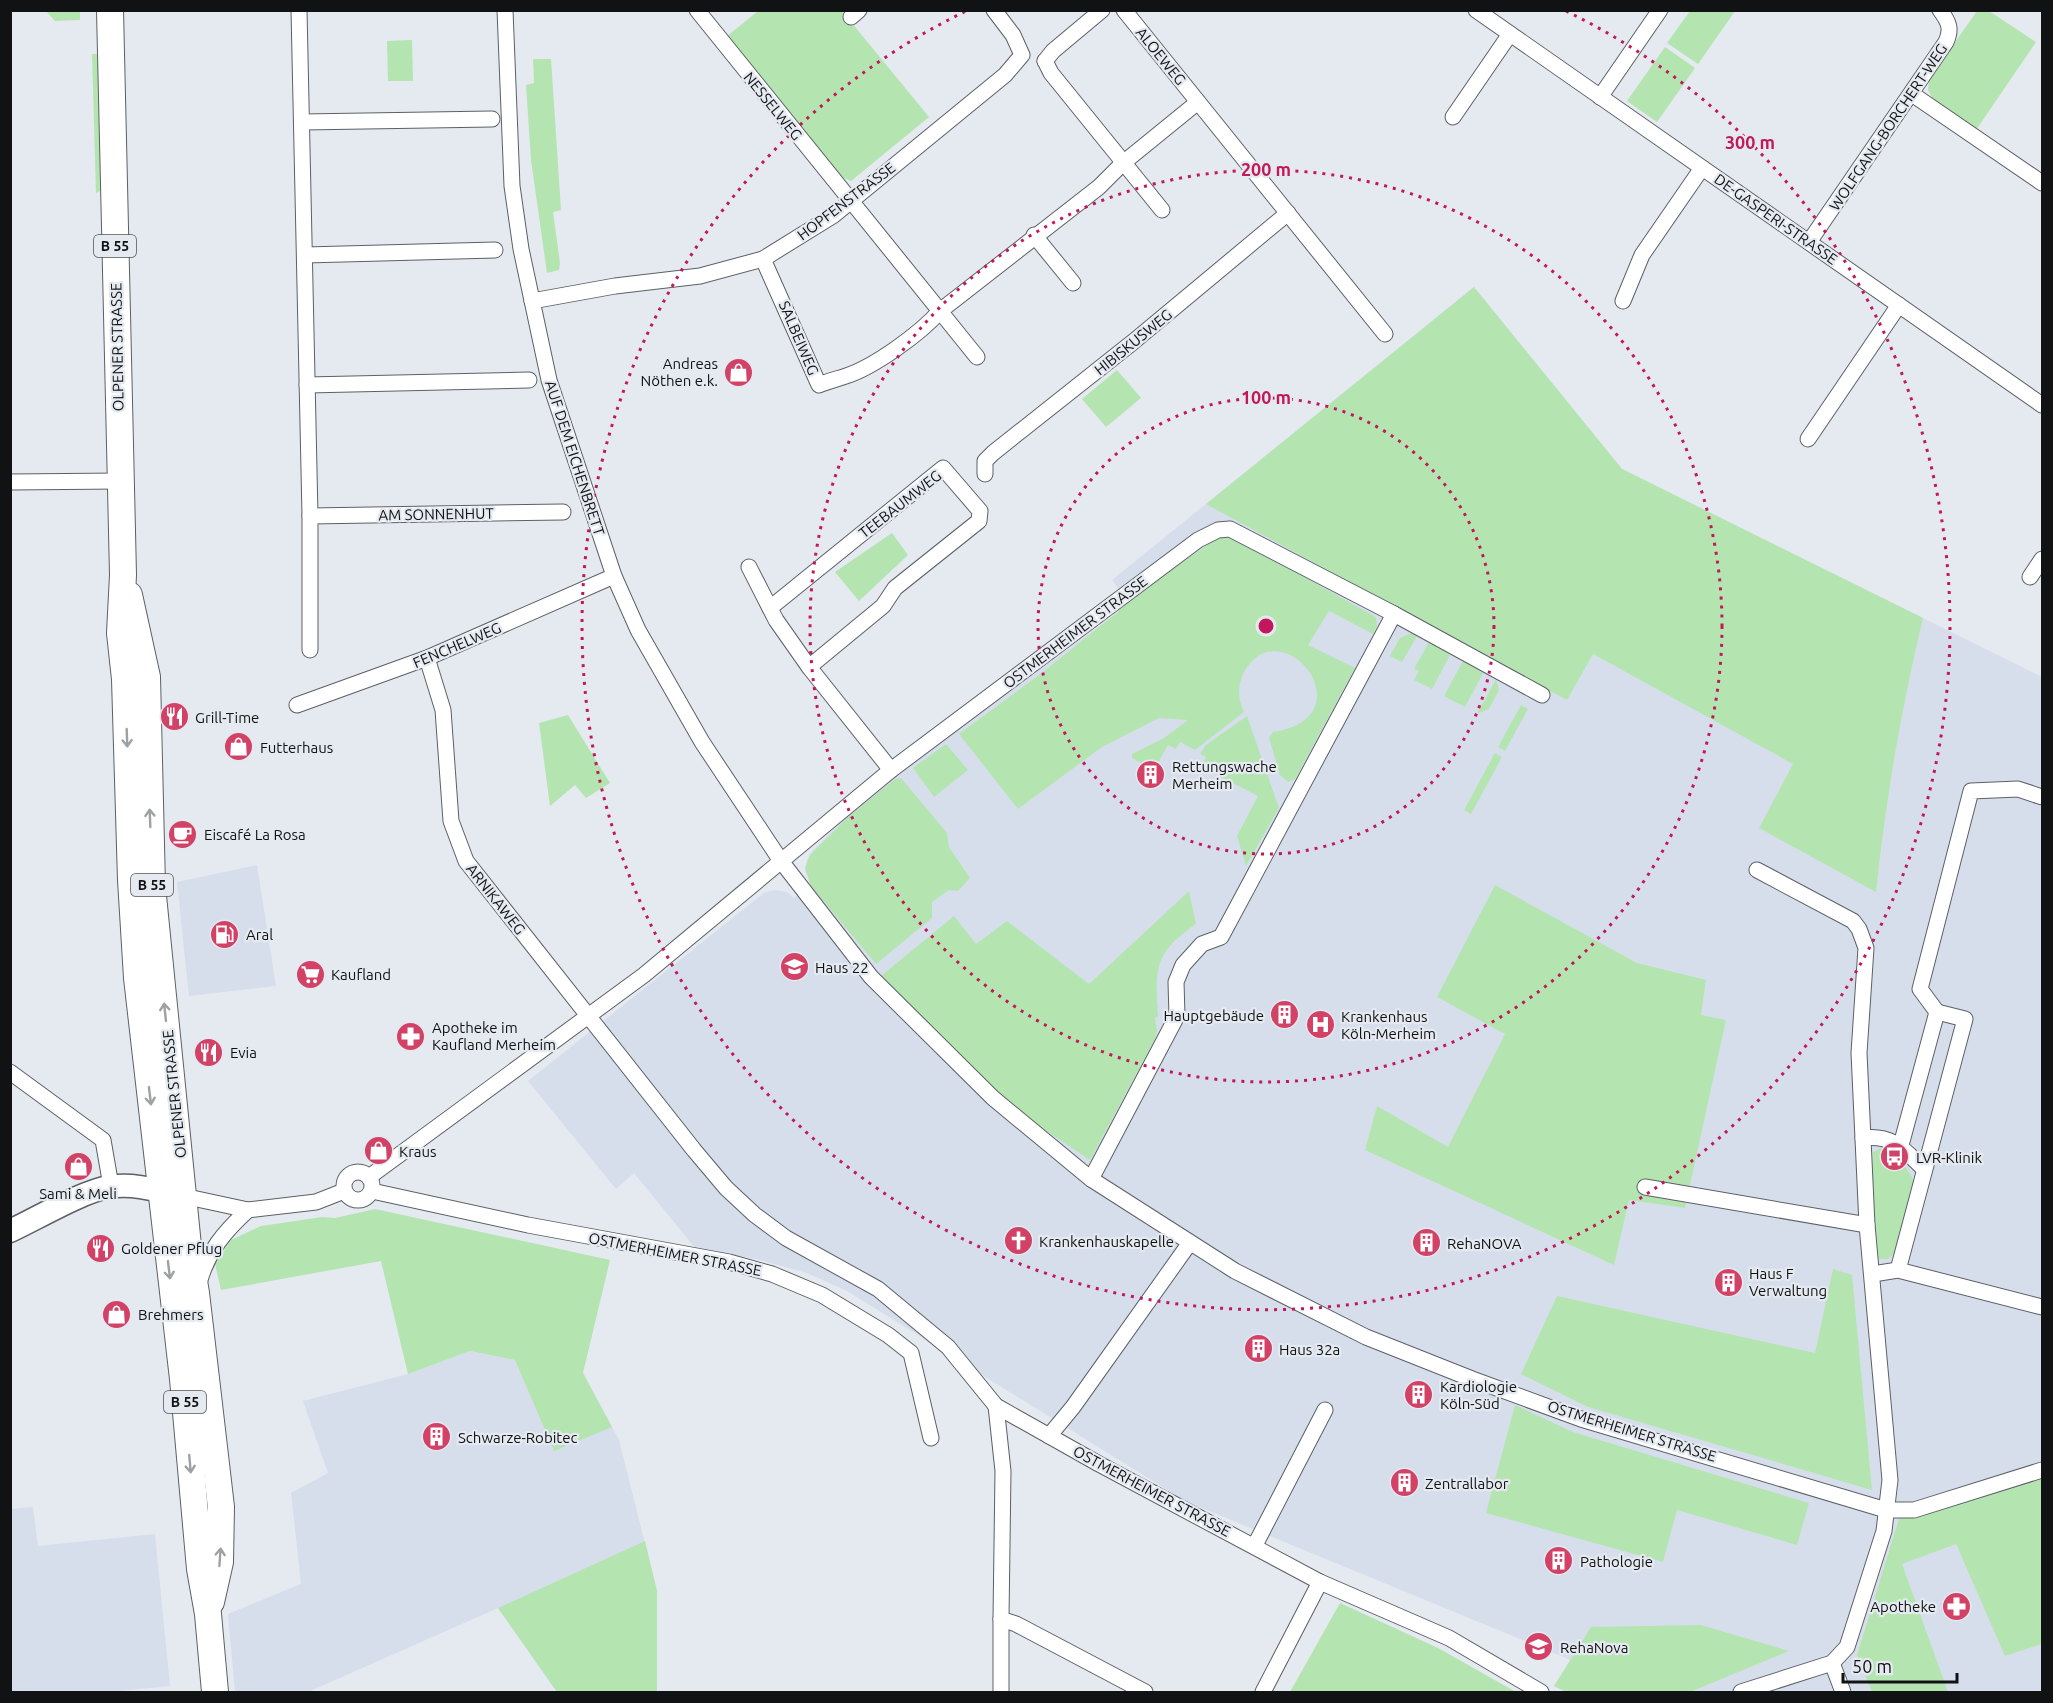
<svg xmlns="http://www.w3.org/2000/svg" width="2053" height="1703" font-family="Ubuntu,sans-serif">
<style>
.built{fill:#d6deec}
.green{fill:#b4e5b1}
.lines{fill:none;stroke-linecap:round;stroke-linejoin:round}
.street-casing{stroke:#5c6066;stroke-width:17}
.secondary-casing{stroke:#5c6066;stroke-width:25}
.primary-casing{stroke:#5c6066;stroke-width:28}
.street{stroke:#fff;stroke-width:15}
.secondary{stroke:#fff;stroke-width:22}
.primary{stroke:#fff;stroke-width:26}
.oneway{stroke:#9fa0a1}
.ring{fill:none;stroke:#c2185b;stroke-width:3;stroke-dasharray:3 6}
.labels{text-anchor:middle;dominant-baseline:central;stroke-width:4.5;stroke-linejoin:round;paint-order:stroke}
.shield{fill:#e5e9f0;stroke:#505256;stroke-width:1.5}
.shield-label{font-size:14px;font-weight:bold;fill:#101214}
.street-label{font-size:15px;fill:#101214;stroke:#e5e9f0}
.poi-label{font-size:15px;fill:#101214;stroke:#e5e9f0;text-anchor:start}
.centre{fill:#c2185b;stroke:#e5e9f0;stroke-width:3}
.ring-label{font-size:18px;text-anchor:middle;font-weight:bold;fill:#c2185b;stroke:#e5e9f0;stroke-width:4.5;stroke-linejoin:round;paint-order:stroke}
</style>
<rect width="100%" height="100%" fill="#e5e9f0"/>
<g class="built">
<polygon points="1474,287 1622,469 2042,677 2042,1692 1622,1692 1566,1658 1185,1501 847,1291 807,1273 756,1259 696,1249 634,1173 616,1189 528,1081 764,893 775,890 787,892 794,898 811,886 805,871 807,860 812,851 847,816 919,758 1129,604 1112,580"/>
<polygon points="257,865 276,986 189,996 177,882"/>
<polygon points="470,1351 583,1373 619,1440 657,1591 657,1692 557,1692 498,1608 308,1692 235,1692 228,1614 301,1584 291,1493 328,1473 303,1401 408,1374"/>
<polygon points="33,1507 38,1546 155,1534 170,1686 109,1692 11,1692 11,1509"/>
</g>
<g class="green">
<polygon points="46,11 80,11 80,20 55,21"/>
<polygon points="758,11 842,11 929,117 851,181 837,175 726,37"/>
<polygon points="1690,11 1735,11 1698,64 1667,43"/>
<polygon points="1977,11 1989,11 2036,42 1976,130 1934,101 1928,90 1929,79"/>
<polygon points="412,40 413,81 388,81 387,41"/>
<polygon points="1665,47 1695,68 1657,122 1627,101"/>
<polygon points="92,54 98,54 102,190 96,193"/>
<polygon points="533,59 551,59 561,210 553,212 560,263 559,270 547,273 531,160 526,85 534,83"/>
<path d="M1474,287L1622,469L1923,618C1901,711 1886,797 1876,892L1759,828L1793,764L1593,654L1567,700L1206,504Z"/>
<polygon points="1117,370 1141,398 1106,427 1082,399"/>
<polygon points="892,533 908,555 859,601 835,572"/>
<path d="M1220,536L1234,538L1376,617L1377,626L1373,634L1329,611L1308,645L1355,668L1295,779L1288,782L1280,775L1269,738L1273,732C1370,717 1282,606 1244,672C1237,685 1238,700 1244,712L1195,750L1180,742L1176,749L1168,745L1154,770L1132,758V754L1164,738L1188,720L1159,718L1102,747L1018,809L959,734L1043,672L1119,611L1117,608Z"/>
<polygon points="1411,633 1417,636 1402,662 1390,656 1400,638"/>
<polygon points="1429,642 1450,655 1432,689 1414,680 1419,671 1414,669"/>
<polygon points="1463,661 1483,673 1465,707 1444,696"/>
<polygon points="1496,679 1499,690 1489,709 1477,714"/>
<polygon points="1521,705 1528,709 1505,751 1498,747"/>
<polygon points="568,715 610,783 586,798 575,785 550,806 539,723"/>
<polygon points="1247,716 1279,808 1246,866 1237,836 1258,796 1201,767 1206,757 1200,754 1206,745"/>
<polygon points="946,744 968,770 934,797 913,768"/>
<polygon points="1495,753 1502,757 1471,814 1464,810"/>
<polygon points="901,778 947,833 949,847 970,878 958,891 949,890 932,902 932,918 876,964 811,886 805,868 810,855 848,817 895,779"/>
<polygon points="1495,885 1637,963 1706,980 1701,1015 1726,1020 1685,1208 1629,1200 1614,1265 1365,1150 1377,1106 1448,1147 1505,1034 1437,997"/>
<path d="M1189,891L1196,924C1154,953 1155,968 1158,1016L1155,1018L1157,1031L1155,1039L1090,1160L1030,1120L966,1063L881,976L954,916L976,944L1007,921L1089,984Z"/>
<path d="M1881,1148C1894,1150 1909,1169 1914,1182L1894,1254L1888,1259H1878L1872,1187L1873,1152Z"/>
<polygon points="375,1209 610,1260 583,1373 612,1427 554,1451 515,1360 470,1351 408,1374 381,1261 221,1290 215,1264 231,1240 261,1226 322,1217 335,1218"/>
<polygon points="1833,1269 1852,1275 1872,1490 1588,1407 1521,1374 1557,1296 1815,1353"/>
<polygon points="1515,1405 1573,1432 1809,1503 1797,1545 1677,1510 1663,1562 1486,1513"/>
<polygon points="2042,1475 2042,1644 2005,1656 1956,1544 1902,1564 1948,1692 1872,1692 1857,1655 1899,1519"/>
<polygon points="645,1541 657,1591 657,1692 557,1692 498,1608"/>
<polygon points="1340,1603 1438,1648 1516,1692 1290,1692"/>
<polygon points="1701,1625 1789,1651 1690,1692 1566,1692 1554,1686 1591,1627"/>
</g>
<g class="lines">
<defs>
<g id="street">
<polyline points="299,10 310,516 310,650"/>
<polyline points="505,10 512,186 521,249 549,380 614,576 638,630 702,742 781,861 871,977 993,1098 1091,1179 1235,1271 1366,1337 1472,1379 1581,1419 1886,1510 1914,1510 2042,1470"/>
<polyline points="697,10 977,357"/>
<polyline points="1124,10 1385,334"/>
<polyline points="1476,10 2042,405"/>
<polyline points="851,17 859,10"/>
<polyline points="1045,61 1051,73 1162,210"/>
<polyline points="1045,61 1053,51 1102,10"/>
<polyline points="1912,94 2042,183"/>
<polyline points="1600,97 1660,10"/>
<polyline points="1453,117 1510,34"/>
<polyline points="302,122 492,119"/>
<polyline points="1034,235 1073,283"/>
<path d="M1809,242L1946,42C1952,29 1949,22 1940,10"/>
<polyline points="305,255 495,250"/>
<path d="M763,259L819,385C828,381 837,379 846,376C874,367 921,333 940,311L1099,187L1123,163L1198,102"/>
<polyline points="532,301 615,286 700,276 763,259 834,215 1005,75 1022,55 1013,35 994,10"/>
<polyline points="1623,301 1642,255 1702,168"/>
<polyline points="307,385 529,380"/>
<polyline points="1808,439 1899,305"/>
<polyline points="985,474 985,461 993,453 1133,342 1288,213"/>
<polyline points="10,482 120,481"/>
<polyline points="310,516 563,512"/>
<polyline points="749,567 776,620 809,667"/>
<polyline points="2030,577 2042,559"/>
<polyline points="770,608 943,468 980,511 979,521 895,588 883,606 809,667 891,770"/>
<polyline points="1394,614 1542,695"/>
<polyline points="427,658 443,710 451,821 466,861 694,1150 726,1188 755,1215 786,1238 878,1289 948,1347 996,1406 1099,1464 1320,1582 1449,1638 1541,1692"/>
<polyline points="297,705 427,658 614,576"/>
<polyline points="10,1072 103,1140 111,1186"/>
<path d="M1863,1138C1893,1134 1904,1150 1924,1169"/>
<polyline points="1901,1145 1937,1012 1920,989 1971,791 2018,789 2042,797"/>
<circle cx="358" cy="1186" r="14"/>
<polyline points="369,1177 644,975 891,770 1198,540 1218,530 1230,529 1394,614 1221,937 1202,944 1183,965 1176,982 1177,1016 1091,1179"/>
<polyline points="1645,1187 1867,1225"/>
<polyline points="372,1191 528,1225 729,1262 772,1274 822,1295 888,1335 911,1353 931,1438"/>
<polyline points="183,1196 248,1210 316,1202 344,1191"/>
<polyline points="1898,1270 1965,1019 1937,1012"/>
<polyline points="1873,1274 1898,1270 2042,1307"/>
<path d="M199,1283C208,1251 224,1232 248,1210"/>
<polyline points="996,1406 1003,1471 1001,1619 1016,1624 1145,1692"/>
<polyline points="1049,1436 1073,1407 1189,1244"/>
<polyline points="1255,1545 1325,1410"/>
<polyline points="1001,1619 1001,1692"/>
<polyline points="1832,1663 1843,1692"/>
<polyline points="1263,1692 1320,1582"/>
<polyline points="1741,1692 1832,1663 1847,1647 1884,1531 1890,1480 1867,1225 1859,1053 1866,948 1859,929 1853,921 1757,870"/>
</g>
<path id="secondary" d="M10,1231C36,1219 83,1191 109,1187C132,1183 157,1190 179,1195"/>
<g id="primary">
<polyline points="110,10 123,575 120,633 125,679 131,880 137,978 183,1379 200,1569 208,1614 215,1692"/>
<polyline points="129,595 147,677 152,886 188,1246 196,1293 221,1507 220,1562 211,1602"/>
</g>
</defs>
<use href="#street" class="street-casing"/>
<use href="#secondary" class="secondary-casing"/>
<use href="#primary" class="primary-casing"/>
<use href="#street" class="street"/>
<use href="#secondary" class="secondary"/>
<use href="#primary" class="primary"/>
</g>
<defs><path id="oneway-shaft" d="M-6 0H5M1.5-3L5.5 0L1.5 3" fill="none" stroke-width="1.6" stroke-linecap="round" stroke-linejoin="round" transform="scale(1.5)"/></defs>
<g class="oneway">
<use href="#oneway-shaft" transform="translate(127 738) rotate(88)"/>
<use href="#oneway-shaft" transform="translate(150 818) rotate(-92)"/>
<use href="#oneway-shaft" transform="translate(165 1012) rotate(-96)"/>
<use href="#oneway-shaft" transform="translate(150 1096) rotate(83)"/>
<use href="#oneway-shaft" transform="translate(169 1270) rotate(83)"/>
<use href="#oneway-shaft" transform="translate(190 1464) rotate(85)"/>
<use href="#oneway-shaft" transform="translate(220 1557) rotate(-86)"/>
</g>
<g class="ring">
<circle cx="1266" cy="626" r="228"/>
<circle cx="1266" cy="626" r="456"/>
<path d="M1566 11A684 684 0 1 1 966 11"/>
</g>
<defs>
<symbol id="shop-disc" viewBox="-11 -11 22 22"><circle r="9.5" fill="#d24266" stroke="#e5e9f0"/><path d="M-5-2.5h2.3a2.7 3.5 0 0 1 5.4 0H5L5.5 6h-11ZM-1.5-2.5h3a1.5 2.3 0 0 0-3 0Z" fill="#fff"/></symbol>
<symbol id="restaurant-disc" viewBox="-11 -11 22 22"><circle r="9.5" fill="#d24266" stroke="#e5e9f0"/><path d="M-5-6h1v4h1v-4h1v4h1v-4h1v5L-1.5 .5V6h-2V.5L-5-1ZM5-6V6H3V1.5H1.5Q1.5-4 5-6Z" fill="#fff"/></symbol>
<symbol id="building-disc" viewBox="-11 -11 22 22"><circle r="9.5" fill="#d24266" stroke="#e5e9f0"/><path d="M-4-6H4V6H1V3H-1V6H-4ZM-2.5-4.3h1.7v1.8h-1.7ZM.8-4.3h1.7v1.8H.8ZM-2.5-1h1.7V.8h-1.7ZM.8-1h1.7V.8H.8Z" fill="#fff"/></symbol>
<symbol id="cafe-disc" viewBox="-11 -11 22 22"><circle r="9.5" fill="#d24266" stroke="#e5e9f0"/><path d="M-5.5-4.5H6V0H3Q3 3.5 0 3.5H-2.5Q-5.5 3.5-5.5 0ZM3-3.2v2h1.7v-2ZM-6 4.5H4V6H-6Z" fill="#fff"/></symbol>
<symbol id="fuel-disc" viewBox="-11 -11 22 22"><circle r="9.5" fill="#d24266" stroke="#e5e9f0"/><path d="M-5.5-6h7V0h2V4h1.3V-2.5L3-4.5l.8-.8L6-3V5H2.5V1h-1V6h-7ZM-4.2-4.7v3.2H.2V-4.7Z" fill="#fff"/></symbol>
<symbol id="school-disc" viewBox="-11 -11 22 22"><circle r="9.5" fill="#d24266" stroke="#e5e9f0"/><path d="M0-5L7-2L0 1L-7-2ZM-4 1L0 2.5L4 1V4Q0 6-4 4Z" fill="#fff"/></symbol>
<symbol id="supermarket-disc" viewBox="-11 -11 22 22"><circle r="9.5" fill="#d24266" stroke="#e5e9f0"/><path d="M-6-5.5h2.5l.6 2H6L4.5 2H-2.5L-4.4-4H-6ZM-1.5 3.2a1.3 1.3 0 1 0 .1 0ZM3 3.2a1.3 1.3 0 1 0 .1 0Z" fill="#fff"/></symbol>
<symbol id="hospital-disc" viewBox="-11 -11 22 22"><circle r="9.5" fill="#d24266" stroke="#e5e9f0"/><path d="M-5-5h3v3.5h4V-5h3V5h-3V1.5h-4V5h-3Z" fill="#fff"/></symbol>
<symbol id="pharmacy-disc" viewBox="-11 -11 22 22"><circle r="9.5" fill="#d24266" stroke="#e5e9f0"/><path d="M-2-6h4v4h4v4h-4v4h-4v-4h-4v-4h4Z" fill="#fff"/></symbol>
<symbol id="bus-disc" viewBox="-11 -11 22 22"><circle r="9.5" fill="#d24266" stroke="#e5e9f0"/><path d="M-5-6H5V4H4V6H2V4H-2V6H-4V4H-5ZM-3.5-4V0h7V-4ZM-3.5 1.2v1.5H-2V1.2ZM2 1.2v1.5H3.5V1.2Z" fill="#fff"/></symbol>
<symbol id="church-disc" viewBox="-11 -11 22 22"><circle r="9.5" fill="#d24266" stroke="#e5e9f0"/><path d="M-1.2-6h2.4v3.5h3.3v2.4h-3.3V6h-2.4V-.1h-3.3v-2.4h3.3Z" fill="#fff"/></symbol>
</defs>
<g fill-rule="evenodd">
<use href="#shop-disc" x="722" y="356" width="33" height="33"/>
<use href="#restaurant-disc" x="158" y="700" width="33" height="33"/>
<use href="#shop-disc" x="222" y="730" width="33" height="33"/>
<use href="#building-disc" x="1134" y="758" width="33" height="33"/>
<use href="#cafe-disc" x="166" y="818" width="33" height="33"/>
<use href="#fuel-disc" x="208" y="918" width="33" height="33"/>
<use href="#school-disc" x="778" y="950" width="33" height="33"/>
<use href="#supermarket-disc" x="294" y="958" width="33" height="33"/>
<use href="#building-disc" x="1268" y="998" width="33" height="33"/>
<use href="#hospital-disc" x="1304" y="1008" width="33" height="33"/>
<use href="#pharmacy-disc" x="394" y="1020" width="33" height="33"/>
<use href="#restaurant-disc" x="192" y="1036" width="33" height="33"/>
<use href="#shop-disc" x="362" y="1134" width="33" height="33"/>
<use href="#bus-disc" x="1878" y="1140" width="33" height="33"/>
<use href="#shop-disc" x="62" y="1150" width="33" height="33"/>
<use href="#church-disc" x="1002" y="1224" width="33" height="33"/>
<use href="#building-disc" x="1410" y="1226" width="33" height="33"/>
<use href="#restaurant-disc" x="84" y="1232" width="33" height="33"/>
<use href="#building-disc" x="1712" y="1266" width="33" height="33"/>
<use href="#shop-disc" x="100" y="1298" width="33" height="33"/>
<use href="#building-disc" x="1242" y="1332" width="33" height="33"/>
<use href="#building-disc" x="1402" y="1378" width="33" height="33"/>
<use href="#building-disc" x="420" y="1420" width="33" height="33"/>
<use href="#building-disc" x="1388" y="1466" width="33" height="33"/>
<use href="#building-disc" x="1542" y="1544" width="33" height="33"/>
<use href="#pharmacy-disc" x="1940" y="1590" width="33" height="33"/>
<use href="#school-disc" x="1522" y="1630" width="33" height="33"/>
</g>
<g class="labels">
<g class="shield">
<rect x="94" y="235" width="42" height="22" rx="4.5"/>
<rect x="131" y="874" width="42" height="22" rx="4.5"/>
<rect x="164" y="1391" width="42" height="22" rx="4.5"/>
</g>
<g class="shield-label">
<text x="115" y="246">B 55</text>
<text x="152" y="885">B 55</text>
<text x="185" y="1402">B 55</text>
</g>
<g class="street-label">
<text transform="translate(1161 56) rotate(51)">ALOEWEG</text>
<text transform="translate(773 106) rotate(51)">NESSELWEG</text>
<text transform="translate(1888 127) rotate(-56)">WOLFGANG-BORCHERT-WEG</text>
<text transform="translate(846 201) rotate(-37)">HOPFENSTRASSE</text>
<text transform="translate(1776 219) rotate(35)">DE-GASPERI-STRASSE</text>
<text transform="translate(799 338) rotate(67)">SALBEIWEG</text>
<text transform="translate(1133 342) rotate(-39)">HIBISKUSWEG</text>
<text transform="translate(117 347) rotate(-91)">OLPENER STRASSE</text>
<text transform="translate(575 458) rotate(72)">AUF DEM EICHENBRETT</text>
<text transform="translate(900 504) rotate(-38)">TEEBAUMWEG</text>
<text transform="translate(436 514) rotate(-1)">AM SONNENHUT</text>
<text transform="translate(1075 632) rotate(-37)">OSTMERHEIMER STRASSE</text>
<text transform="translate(457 645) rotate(-23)">FENCHELWEG</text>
<text transform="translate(496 899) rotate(52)">ARNIKAWEG</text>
<text transform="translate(174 1094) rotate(-96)">OLPENER STRASSE</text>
<text transform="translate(675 1254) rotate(11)">OSTMERHEIMER STRASSE</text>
<text transform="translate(1632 1431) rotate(17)">OSTMERHEIMER STRASSE</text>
<text transform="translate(1152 1491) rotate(28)">OSTMERHEIMER STRASSE</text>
</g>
<g class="poi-label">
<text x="718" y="363" text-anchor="end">Andreas<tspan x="718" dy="17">Nöthen e.k.</tspan></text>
<text x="195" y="717">Grill-Time</text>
<text x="260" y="747">Futterhaus</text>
<text x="1172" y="766">Rettungswache<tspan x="1172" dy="17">Merheim</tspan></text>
<text x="204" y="834">Eiscafé La Rosa</text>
<text x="246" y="934">Aral</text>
<text x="815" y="967">Haus 22</text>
<text x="331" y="974">Kaufland</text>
<text x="1264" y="1015" text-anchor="end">Hauptgebäude</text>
<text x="1341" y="1016">Krankenhaus<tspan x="1341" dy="17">Köln-Merheim</tspan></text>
<text x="432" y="1027">Apotheke im<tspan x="432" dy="17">Kaufland Merheim</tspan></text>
<text x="230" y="1052">Evia</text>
<text x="399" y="1151">Kraus</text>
<text x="1916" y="1157">LVR-Klinik</text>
<text x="78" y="1193" text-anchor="middle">Sami &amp; Meli</text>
<text x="1039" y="1241">Krankenhauskapelle</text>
<text x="1447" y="1243">RehaNOVA</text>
<text x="121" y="1248">Goldener Pflug</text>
<text x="1749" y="1273">Haus F<tspan x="1749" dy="17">Verwaltung</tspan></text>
<text x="138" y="1314">Brehmers</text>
<text x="1279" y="1349">Haus 32a</text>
<text x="1440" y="1386">Kardiologie<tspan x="1440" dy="17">Köln-Süd</tspan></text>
<text x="458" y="1437">Schwarze-Robitec</text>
<text x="1425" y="1483">Zentrallabor</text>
<text x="1580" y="1561">Pathologie</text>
<text x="1936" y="1606" text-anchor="end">Apotheke</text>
<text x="1560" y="1647">RehaNova</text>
</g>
</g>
<circle cx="1266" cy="626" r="9" class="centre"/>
<g class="ring-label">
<text x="1750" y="149">300 m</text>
<text x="1266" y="176">200 m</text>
<text x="1266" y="404">100 m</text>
</g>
<rect width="2053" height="1703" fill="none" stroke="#101214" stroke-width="24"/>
<path d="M1843 1673v9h114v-9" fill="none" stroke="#101214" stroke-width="3"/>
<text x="1852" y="1673" font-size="18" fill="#101214" stroke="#e5e9f0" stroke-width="4.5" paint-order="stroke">50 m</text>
</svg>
